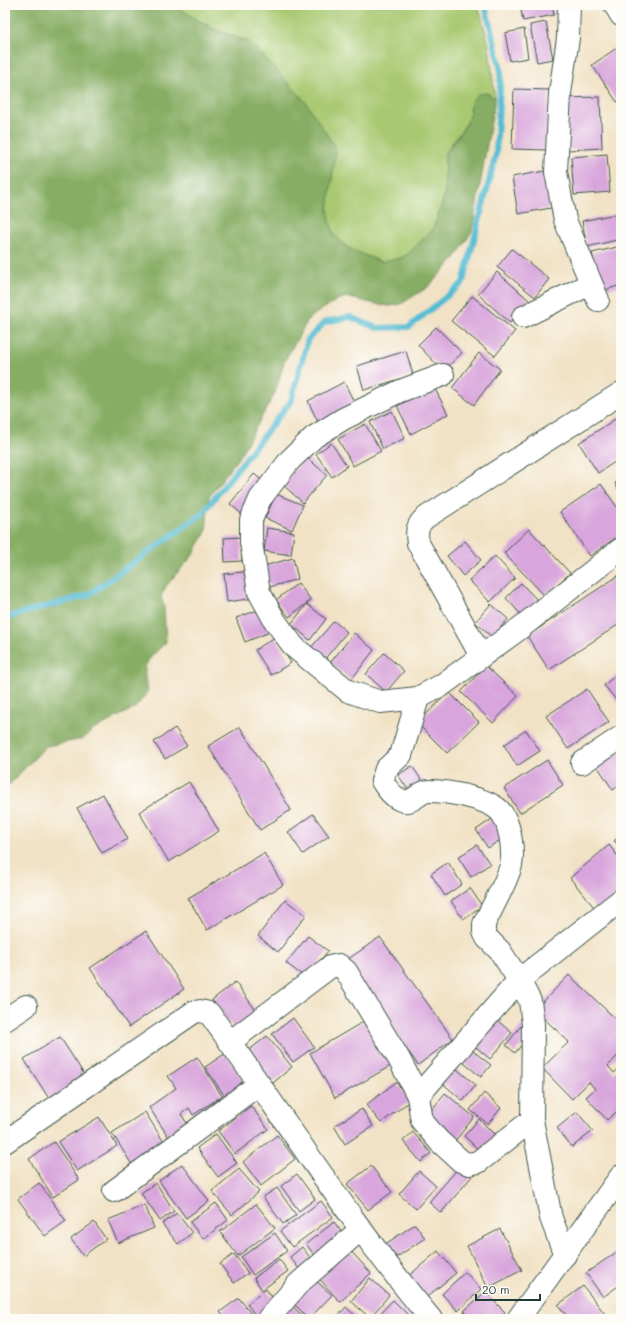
<svg xmlns="http://www.w3.org/2000/svg" width="626" height="1324" font-family="Mali,sans-serif">
<style>
.green{fill:#a8c971;stroke:#648352}
.forest{fill:#86ad63;stroke:#52754c}
.lines{fill:none;stroke-linecap:round;stroke-linejoin:round}
.stream{stroke:#55bcd3;stroke-width:6}
.building{fill:#d8a5dc}
.street-casing{stroke:#3e564a;stroke-width:24}
.street{stroke:#fff;stroke-width:22}
</style>
<rect width="100%" height="100%" fill="#fdfcf7"/>
<filter id="ink" filterUnits="userSpaceOnUse"><feTurbulence type="fractalNoise" baseFrequency=".025" numOctaves="2"/><feDisplacementMap in="SourceGraphic" scale="8" xChannelSelector="R" yChannelSelector="G"/><feConvolveMatrix kernelMatrix="1 2 1 2 8 2 1 2 1" color-interpolation-filters="sRGB"/></filter>
<filter id="wash" filterUnits="userSpaceOnUse"><feTurbulence type="fractalNoise" baseFrequency=".012" numOctaves="4" result="noise"/><feDisplacementMap in="SourceGraphic" scale="16" xChannelSelector="R" yChannelSelector="G"/><feGaussianBlur stdDeviation="0.9" result="paint"/><feColorMatrix in="noise" values="0 0 0 0 0 0 0 0 0 0 0 0 0 0 0 0 0 1.4 0 .05"/><feComposite in="paint" operator="in"/></filter>
<g filter="url(#wash)">
<rect width="100%" height="100%" fill="#f1e2c5"/>
<polygon class="green" points="154,5 478,5 489,45 495,99 487,93 472,101 468,121 445,153 445,194 436,221 432,230 409,253 401,258 381,262 347,248 333,234 328,211 330,187 250,42 213,29 180,9"/>
<path class="forest" d="M5,5H154L180,9L213,29L250,42L305,101L336,148L328,211L333,234L348,248L381,262L401,258L409,253L432,230L436,221L445,194V153L463,130L468,121L472,101L478,94L487,93L495,99L472,231L456,257L428,287L401,304L390,306L380,305L346,297L337,300L309,318L284,362L275,393L241,454L209,497L206,532L192,556L166,586L161,597L164,606L166,642C147,662 140,662 148,691L136,707L93,730L83,739L46,746L5,789Z"/>
<g class="lines">
<polyline class="stream" points="5,618 88,595 202,514 291,401 308,339 325,322 350,317 377,328 409,327 463,283 496,154 501,70 485,5"/>
</g>
<g id="blocks">
<g class="building">
<polygon points="520,5 552,5 554,15 523,21"/>
<polygon points="546,22 553,59 537,62 530,25"/>
<polygon points="524,29 528,58 510,61 505,33"/>
<polygon points="618,47 621,51 621,99 617,102 592,65"/>
<polygon points="514,89 549,90 547,150 512,149"/>
<polygon points="600,97 602,148 568,150 566,98"/>
<polygon points="607,154 610,192 574,195 571,157"/>
<polygon points="550,170 556,207 518,214 512,177"/>
<polygon points="620,213 621,239 587,247 582,221"/>
<polygon points="621,246 621,285 602,291 592,253"/>
<polygon points="512,249 549,279 535,297 497,267"/>
<polygon points="497,272 530,301 510,323 478,294"/>
<polygon points="472,296 515,331 495,356 451,321"/>
<polygon points="436,327 462,353 443,371 418,345"/>
<polygon points="406,351 413,375 364,390 357,366"/>
<polygon points="479,353 500,369 474,405 452,388"/>
<polygon points="344,382 355,404 318,422 308,401"/>
<polygon points="434,387 448,414 411,434 397,406"/>
<polygon points="392,411 405,438 383,449 370,422"/>
<polygon points="621,415 621,458 598,473 579,443"/>
<polygon points="365,424 381,451 353,466 338,439"/>
<polygon points="331,443 347,466 332,477 316,454"/>
<polygon points="306,457 327,475 303,503 282,484"/>
<polygon points="254,474 268,485 244,516 230,504"/>
<polygon points="621,480 621,495 615,483"/>
<polygon points="601,484 621,513 621,534 590,556 560,512"/>
<polygon points="276,494 303,505 292,530 265,518"/>
<polygon points="267,528 294,532 291,555 264,551"/>
<polygon points="529,529 570,573 545,596 504,553"/>
<polygon points="241,537 242,561 225,562 224,538"/>
<polygon points="465,541 481,560 463,576 447,556"/>
<polygon points="495,556 515,578 490,602 469,580"/>
<polygon points="293,558 298,579 270,587 264,566"/>
<polygon points="251,571 255,598 227,602 224,574"/>
<polygon points="621,574 621,623 549,670 527,636"/>
<polygon points="298,583 311,600 289,617 276,600"/>
<polygon points="521,583 541,604 525,619 506,598"/>
<polygon points="307,604 326,619 310,640 291,624"/>
<polygon points="491,604 508,619 492,637 475,622"/>
<polygon points="261,609 270,632 245,642 236,618"/>
<polygon points="334,621 347,632 323,661 309,650"/>
<polygon points="354,633 374,650 351,680 330,663"/>
<polygon points="275,637 291,663 271,675 255,650"/>
<polygon points="384,653 404,671 386,692 366,674"/>
<polygon points="486,666 518,696 493,723 461,692"/>
<polygon points="621,671 621,706 604,685"/>
<polygon points="587,689 609,722 568,749 546,716"/>
<polygon points="449,692 479,722 447,753 417,723"/>
<polygon points="240,727 291,810 260,830 208,746"/>
<polygon points="175,728 187,746 165,759 154,742"/>
<polygon points="526,730 540,751 517,766 504,745"/>
<polygon points="615,747 621,756 621,784 613,790 594,761"/>
<polygon points="547,760 563,785 520,813 504,788"/>
<polygon points="412,766 425,785 411,794 398,775"/>
<polygon points="189,782 219,831 169,862 139,812"/>
<polygon points="103,794 128,839 102,853 77,808"/>
<polygon points="313,814 329,836 303,854 288,832"/>
<polygon points="495,817 508,835 488,848 476,830"/>
<polygon points="621,835 621,848 614,841"/>
<polygon points="477,845 490,864 471,877 458,857"/>
<polygon points="609,845 621,860 621,892 598,912 570,878"/>
<polygon points="264,853 283,885 207,930 188,898"/>
<polygon points="448,862 462,884 445,896 431,874"/>
<polygon points="470,888 482,906 463,919 451,901"/>
<polygon points="285,900 306,915 278,952 258,936"/>
<polygon points="146,931 184,989 129,1027 90,968"/>
<polygon points="308,936 328,951 306,978 286,963"/>
<polygon points="380,937 453,1039 418,1065 344,962"/>
<polygon points="569,975 621,1024 621,1052 608,1066 614,1073 621,1067 621,1108 607,1120 586,1097 595,1089 589,1082 572,1099 542,1068 569,1042 535,1010"/>
<polygon points="235,982 258,1013 235,1030 212,1000"/>
<polygon points="491,1015 512,1033 490,1059 469,1041"/>
<polygon points="293,1018 314,1047 293,1062 272,1034"/>
<polygon points="368,1019 394,1064 335,1098 310,1053"/>
<polygon points="521,1026 531,1033 515,1053 506,1045"/>
<polygon points="267,1036 292,1067 273,1083 248,1051"/>
<polygon points="60,1037 89,1082 53,1105 24,1059"/>
<polygon points="468,1047 491,1065 481,1077 459,1059"/>
<polygon points="226,1053 246,1085 226,1098 205,1067"/>
<polygon points="197,1057 222,1096 193,1115 189,1108 181,1114 190,1128 171,1141 149,1107 176,1088 168,1076"/>
<polygon points="453,1066 476,1085 463,1101 440,1081"/>
<polygon points="396,1082 410,1101 381,1123 366,1105"/>
<polygon points="445,1093 474,1117 455,1141 426,1117"/>
<polygon points="484,1093 501,1108 488,1124 470,1110"/>
<polygon points="251,1106 268,1129 235,1154 218,1131"/>
<polygon points="362,1109 373,1126 345,1144 334,1126"/>
<polygon points="145,1112 167,1147 134,1168 112,1133"/>
<polygon points="577,1112 593,1131 572,1147 557,1128"/>
<polygon points="99,1117 117,1146 77,1171 58,1142"/>
<polygon points="479,1119 497,1137 482,1153 464,1136"/>
<polygon points="413,1132 431,1153 421,1162 403,1141"/>
<polygon points="216,1134 237,1163 218,1177 197,1148"/>
<polygon points="277,1135 295,1159 261,1186 243,1162"/>
<polygon points="54,1142 79,1180 53,1197 29,1159"/>
<polygon points="182,1164 209,1201 186,1218 159,1181"/>
<polygon points="461,1165 473,1175 441,1213 429,1202"/>
<polygon points="371,1166 392,1192 368,1210 347,1184"/>
<polygon points="239,1169 259,1192 232,1215 212,1191"/>
<polygon points="419,1171 436,1186 416,1209 399,1194"/>
<polygon points="297,1174 315,1199 299,1211 281,1186"/>
<polygon points="39,1183 66,1221 45,1236 18,1199"/>
<polygon points="156,1183 174,1211 160,1221 141,1193"/>
<polygon points="277,1188 296,1215 283,1224 263,1197"/>
<polygon points="321,1201 333,1217 292,1247 280,1231"/>
<polygon points="216,1203 228,1220 203,1239 190,1222"/>
<polygon points="256,1204 275,1228 238,1256 220,1232"/>
<polygon points="145,1205 154,1228 118,1243 108,1220"/>
<polygon points="177,1213 192,1233 178,1244 162,1224"/>
<polygon points="94,1222 106,1239 83,1256 71,1239"/>
<polygon points="334,1222 347,1239 319,1261 306,1244"/>
<polygon points="415,1224 425,1238 394,1259 384,1245"/>
<polygon points="500,1229 522,1270 488,1288 467,1246"/>
<polygon points="275,1233 287,1251 253,1275 241,1257"/>
<polygon points="302,1247 312,1260 300,1270 290,1257"/>
<polygon points="348,1248 371,1273 340,1302 317,1276"/>
<polygon points="438,1251 456,1273 423,1300 405,1279"/>
<polygon points="618,1251 621,1255 621,1284 603,1297 586,1273"/>
<polygon points="234,1254 248,1273 234,1283 220,1264"/>
<polygon points="279,1259 288,1271 262,1290 254,1278"/>
<polygon points="465,1272 481,1289 458,1311 442,1294"/>
<polygon points="313,1278 332,1295 309,1319 291,1301"/>
<polygon points="370,1278 389,1295 370,1318 351,1301"/>
<polygon points="583,1286 609,1319 569,1319 558,1305"/>
<polygon points="266,1289 278,1305 258,1319 247,1304"/>
<polygon points="485,1292 505,1312 498,1319 472,1319 464,1311"/>
<polygon points="239,1298 255,1319 225,1319 220,1312"/>
<polygon points="393,1300 412,1319 375,1319"/>
<polygon points="290,1304 305,1318 303,1319 276,1319"/>
<polygon points="346,1307 359,1319 335,1319"/>
</g>
</g>
</g>
<g filter="url(#ink)">
<use href="#blocks" fill-opacity="0" stroke="#3e564a" stroke-width="1"/>
<g class="lines">
<defs>
<g id="street">
<polyline points="569,5 568,38 560,93 556,172 565,220 598,300"/>
<polyline points="615,5 621,15"/>
<polyline points="523,317 590,284"/>
<polyline points="443,375 400,391 343,419 314,437 290,460 260,499 251,520 251,542 259,592 275,621 294,647 348,691 380,702 418,698 442,685 515,632 621,549"/>
<path d="M481,656L418,543C416,532 417,525 425,518L621,393"/>
<path d="M418,698L401,755L386,769L382,781C387,789 394,799 404,801C413,803 420,791 429,791C447,791 486,798 499,810C510,821 514,850 511,865C507,882 492,907 484,924V932L487,938L500,951L519,980L530,1001L533,1024L532,1120L551,1218L565,1255"/>
<polyline points="582,763 621,737"/>
<polyline points="5,1020 26,1006"/>
<polyline points="230,1042 330,967 339,965 346,971 399,1059 418,1096"/>
<polyline points="532,1120 478,1162 469,1164 461,1161 439,1141 422,1121 418,1096 519,980 621,900"/>
<path d="M5,1142L194,1012L200,1011L209,1013C283,1115 350,1223 431,1319"/>
<polyline points="114,1191 259,1084"/>
<polyline points="268,1319 299,1283 360,1230"/>
<polyline points="518,1319 621,1176"/>
</g>
</defs>
<use href="#street" class="street-casing"/>
<use href="#street" class="street"/>
</g>
</g>
<rect width="626" height="1324" fill="none" stroke="#fdfcf7" stroke-width="20"/>
<path d="M476 1294v6h64v-6" fill="none" stroke="#1f3d34" stroke-width="2"/>
<text x="482" y="1294" font-size="12" fill="#1f3d34" stroke="#fdfcf7" stroke-width="3" paint-order="stroke">20 m</text>
</svg>
